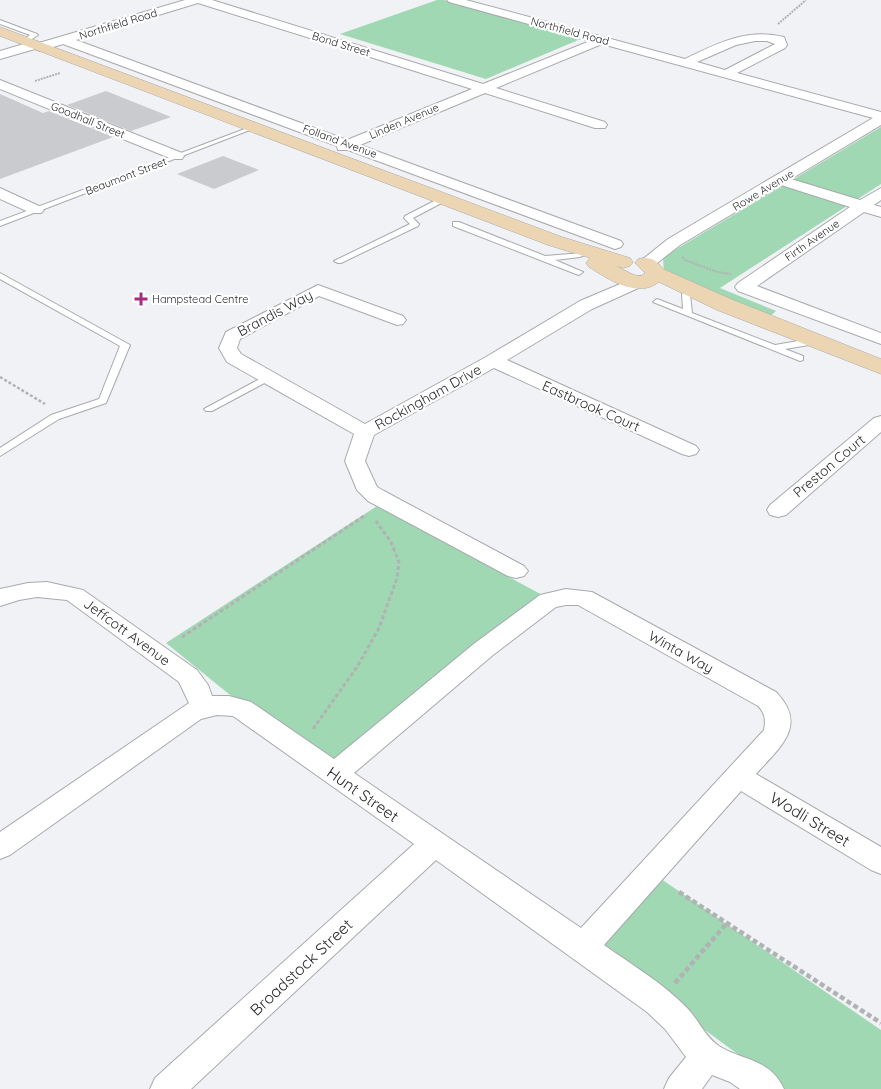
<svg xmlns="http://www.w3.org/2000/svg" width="881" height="1089" font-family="Quicksand,sans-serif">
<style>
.green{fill:#9fd8b2}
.building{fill:#c9cbce}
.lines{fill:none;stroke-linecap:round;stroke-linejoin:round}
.lane-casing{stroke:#a8aaad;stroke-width:2}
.street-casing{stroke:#a8aaad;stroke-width:2}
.secondary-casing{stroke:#a8aaad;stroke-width:1}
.path-far3{stroke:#b0b2b4;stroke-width:2;stroke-dasharray:2 1;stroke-linecap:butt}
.path-far2{stroke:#b0b2b4;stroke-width:2.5;stroke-dasharray:3 2;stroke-linecap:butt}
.path-far1{stroke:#b0b2b4;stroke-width:3;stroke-dasharray:4 2.5;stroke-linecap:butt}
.path{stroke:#b0b2b4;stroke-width:4.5;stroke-dasharray:5 3;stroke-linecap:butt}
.lane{fill:#fff;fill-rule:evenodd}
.street{fill:#fff;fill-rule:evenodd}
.secondary{fill:#ecd5b2;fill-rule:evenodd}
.poi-dot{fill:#a62c82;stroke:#fff;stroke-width:2}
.labels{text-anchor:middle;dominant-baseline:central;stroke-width:4.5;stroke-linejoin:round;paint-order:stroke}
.far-street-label{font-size:11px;fill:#2a2b2c;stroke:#fff}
.far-poi-label{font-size:11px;fill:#2a2b2c;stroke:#fff;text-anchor:start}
.street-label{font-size:14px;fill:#2a2b2c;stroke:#fff}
.near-street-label{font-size:16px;fill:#2a2b2c;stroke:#fff}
</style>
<rect width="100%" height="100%" fill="#f0f2f5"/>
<g class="green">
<polygon points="437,0 444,0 583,38 486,79 340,34"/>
<polygon points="881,127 881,184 720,288 776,311 769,317 664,276 663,257"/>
<polygon points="377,506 544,596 329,775 166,643"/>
<polygon points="651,872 881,1030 881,1089 785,1089 587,943"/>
</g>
<g class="building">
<polygon points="106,91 171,117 131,131 67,105"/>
<polygon points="0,94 43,113 49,111 113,137 0,179"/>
<polygon points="223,156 259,170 214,189 177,174"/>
</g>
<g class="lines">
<defs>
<g id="lane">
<polygon points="0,20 37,34 38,35 27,42 23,42 23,40 30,35 0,24"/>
<polygon points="250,127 255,128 0,226 0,221"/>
<polygon points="442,197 449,199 413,218 419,224 418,226 341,263 338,263 334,261 410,224 404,218 405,216"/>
<polygon points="453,222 459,222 545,256 583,253 584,255 580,257 555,260 583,272 579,275 576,274 453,226"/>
<polygon points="0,273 130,345 106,403 59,419 0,456 0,448 51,415 99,399 120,346 0,279"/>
<polygon points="686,291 690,294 692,313 775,345 815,338 820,341 815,344 785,349 803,356 803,360 800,361 653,302 657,299 683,309 682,294"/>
<polygon points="269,374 272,375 272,379 212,411 206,411 204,409"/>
</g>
<g id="street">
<path d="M185,0H212L483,84L590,41L449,2L447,0H466L685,59C718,43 747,28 784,37L787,45L785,48L737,73L881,112V125L791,179L860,200L881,188V200L874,205L881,207V217L864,212L757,286L881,333V344L738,291L735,287L738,283L850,207L781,185L680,245L652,267H640L638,263L668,239L873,118L602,44L496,88L605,122L607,125L605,128H595L485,93L360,145L621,241L623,244L621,247L615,249L348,150H338L337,146L63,44L40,51L35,49L0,59V51L34,41L39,43ZM198,3L472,89L347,140L76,40ZM755,41H767L775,44L725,70L697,62L736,45Z"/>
<polygon points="0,80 182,153 184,156 182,159 172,159 0,89"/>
<polygon points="0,188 41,207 44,210 41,213 31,213 0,199"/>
<polygon points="639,276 645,277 647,281 645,285 592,309 507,360 696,446 699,450 696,454 689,456 682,454 494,368 374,435 365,461 377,487 384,491 524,566 528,571 524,576 516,578 508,576 368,501 357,490 345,461 354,434 227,362 219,348 226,332 318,285 403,316 406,320 403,324 397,325 319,296 240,339 237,348 241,354 365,424 486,357 580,301"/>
<polygon points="881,416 881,432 786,515 778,517 770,515 767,510 770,505 874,418"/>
<path d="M47,582L83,590L197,670L208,685L212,696H229L251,702L334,759L475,643L540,595L566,589L592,592L776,692C809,726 779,748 756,774L881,847V874L871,870L741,791L604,945C632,965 663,983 687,1008C697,1018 707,1039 719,1046C742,1061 770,1058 784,1089H740L730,1082L712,1075L702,1089H664L669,1078L686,1057L665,1029L647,1012L436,860L191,1089H150L155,1078L414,844L233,716L217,715L201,719L10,855L0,859V832L189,703L179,682L67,600L37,597L19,600L0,606V589L28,583ZM566,605H578L758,706C765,713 766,720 764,730L581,928L354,773L493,655L556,607Z"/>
</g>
<path id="secondary" d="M0,27L562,237L630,258L633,262L630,266L623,268L616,266L634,275L641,276L645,273L635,263L638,259C649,256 656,259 663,269L733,300L881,359V374L717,310L659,282C637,299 608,279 589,267L586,263L590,258L548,245L0,36Z"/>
</defs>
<use href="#lane" class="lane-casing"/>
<use href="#street" class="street-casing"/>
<use href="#secondary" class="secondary-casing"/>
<g class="path-far3">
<polyline points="778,24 806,0"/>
<polyline points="35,81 60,73"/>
<polyline points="682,257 685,260 717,272 731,274"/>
</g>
<polyline class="path-far2" points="0,377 45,404"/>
<g class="path-far1">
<polyline points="182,637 364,516 367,516"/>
<polyline points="313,729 357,667 379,628 397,578 399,562 391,542 376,521"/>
</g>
<g class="path">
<polyline points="679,892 881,1023"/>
<polyline points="675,983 727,923"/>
</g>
<use href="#lane" class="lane"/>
<use href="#street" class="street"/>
<use href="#secondary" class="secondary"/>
</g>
<path class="poi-dot" d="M138.5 291.5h5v5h5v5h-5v5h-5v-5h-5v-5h5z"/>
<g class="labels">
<g class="far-street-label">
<text transform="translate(118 24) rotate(-17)">Northfield Road</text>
<text transform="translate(570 31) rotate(15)">Northfield Road</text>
<text transform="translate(341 44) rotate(17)">Bond Street</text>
<text transform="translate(88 120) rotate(22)">Goodhall Street</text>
<text transform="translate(404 121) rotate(-23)">Linden Avenue</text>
<text transform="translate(340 141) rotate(20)">Folland Avenue</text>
<text transform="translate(126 176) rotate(-21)">Beaumont Street</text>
<text transform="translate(763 190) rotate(-31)">Rowe Avenue</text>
<text transform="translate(812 240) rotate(-35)">Firth Avenue</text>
</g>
<g class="far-poi-label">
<text x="152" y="299">Hampstead Centre</text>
</g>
<g class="street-label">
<text transform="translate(275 313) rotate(-28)">Brandis Way</text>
<text transform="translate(428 397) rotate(-29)">Rockingham Drive</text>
<text transform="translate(591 406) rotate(24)">Eastbrook Court</text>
<text transform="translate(829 466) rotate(-40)">Preston Court</text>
<text transform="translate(127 632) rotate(36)">Jeffcott Avenue</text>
<text transform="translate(681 652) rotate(29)">Winta Way</text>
</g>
<g class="near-street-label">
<text transform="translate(363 794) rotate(35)">Hunt Street</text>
<text transform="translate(810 819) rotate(31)">Wodli Street</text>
<text transform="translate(301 967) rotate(-43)">Broadstock Street</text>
</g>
</g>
</svg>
